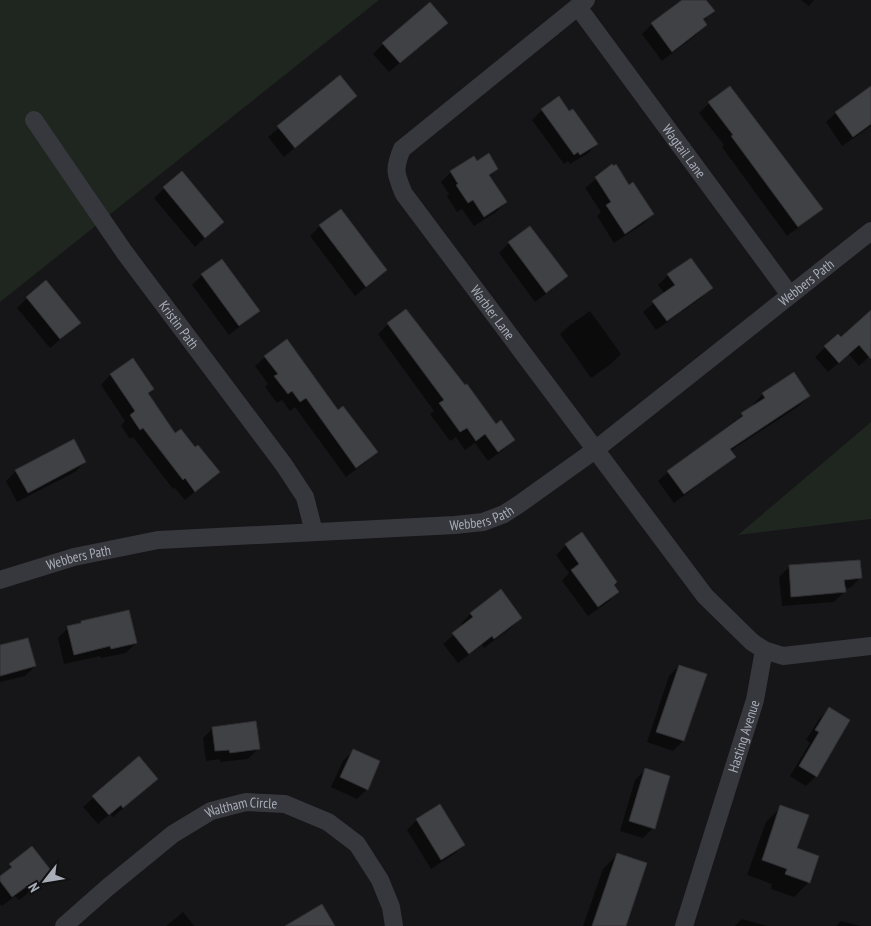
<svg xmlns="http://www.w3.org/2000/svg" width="871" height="926" font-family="'PT Sans Narrow',sans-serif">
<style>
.green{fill:#1e261f}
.shadow{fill:#0007}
.building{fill:#404145;stroke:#303034}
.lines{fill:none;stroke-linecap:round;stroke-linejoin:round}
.minor{stroke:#37383d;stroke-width:18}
.labels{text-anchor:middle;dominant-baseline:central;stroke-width:5;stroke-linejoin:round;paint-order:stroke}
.street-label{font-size:14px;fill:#a8adb8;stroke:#111113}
</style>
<rect width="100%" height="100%" fill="#161618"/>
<g class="green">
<polygon points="0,0 379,0 0,302"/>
<polygon points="871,422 871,519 738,535"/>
</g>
<g class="shadow">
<polygon points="684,0 705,0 713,11 703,21 706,25 696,35 662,61 642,34 652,24"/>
<polygon points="801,0 814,0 809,6"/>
<polygon points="436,32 389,72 373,54 383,44"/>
<polygon points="340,77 355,96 284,157 268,137"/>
<polygon points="871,93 871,126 842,146 826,122 836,113"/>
<polygon points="709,103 821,209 811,218 787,236 722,147 724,145 699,113"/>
<polygon points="542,110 569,113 597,144 587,154 570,164 568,161 564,164 532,120"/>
<polygon points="477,163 497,169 489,177 506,202 496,212 474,226 462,209 457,212 447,196 449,194 441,182 451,172"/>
<polygon points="612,166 653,214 643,224 614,243 597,216 601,212 585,188"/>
<polygon points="182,172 222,222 195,247 154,198"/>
<polygon points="320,226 386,270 355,296 310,236"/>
<polygon points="530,227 566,276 556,286 535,302 499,253 509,243"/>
<polygon points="222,261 258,310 248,320 229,335 192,285 202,275"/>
<polygon points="668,275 711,288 701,298 656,330 643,312 665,294 658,285"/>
<polygon points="27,298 79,323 50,348 17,308"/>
<polygon points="406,311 495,425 513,440 503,450 488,461 475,443 465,450 456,437 450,441 430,414 434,411 378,334 388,324"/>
<polygon points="590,311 621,354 611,364 591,378 560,334 570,325"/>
<polygon points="871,312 871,355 859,366 849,354 828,372 815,357 838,335 841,338"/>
<polygon points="265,357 338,411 376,452 366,462 346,477 295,407 290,411 282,400 277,403 265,387 268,384 255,366"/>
<polygon points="133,360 152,389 147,394 175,435 195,449 218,472 185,500 174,487 173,489 133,437 130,439 121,426 125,421 101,385 110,375"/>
<polygon points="763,394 809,396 799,406 730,451 734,456 724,466 674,503 658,481 668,472 754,406 753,404"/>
<polygon points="85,462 75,472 17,502 6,481 16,471"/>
<polygon points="566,545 612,585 617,592 608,602 588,616 562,581 569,573 556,555"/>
<polygon points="789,567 860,578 850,588 844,588 844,592 834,602 782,606 779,577"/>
<polygon points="500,591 521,618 511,628 484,648 482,645 458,663 443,644 463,627 461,624 470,614"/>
<polygon points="81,622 136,643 126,653 101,658 100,656 64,664 58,638 68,628 78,625"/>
<polygon points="0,646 35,666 25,676 0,682"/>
<polygon points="679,666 705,675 683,741 673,751 647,742 669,676"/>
<polygon points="829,709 816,776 806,786 790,776 810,743 806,740 819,719"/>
<polygon points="213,728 258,749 248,759 220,762 220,759 206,761 203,738"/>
<polygon points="353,751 367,789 357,799 331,787 343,761"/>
<polygon points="139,758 147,788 113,817 110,814 98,824 83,807"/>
<polygon points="645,770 653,828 643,838 620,831 635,780"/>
<polygon points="439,806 464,845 454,854 431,869 407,830 417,820"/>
<polygon points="781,807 809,882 794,897 771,889 772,884 747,875 766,822"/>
<polygon points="618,854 624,926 583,926 603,869"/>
<polygon points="51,873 41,883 19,900 15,896 2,906 0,904 0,878"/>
<polygon points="183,912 194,926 166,926"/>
<polygon points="742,919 768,926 735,926"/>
<polygon points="841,921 861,926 836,926"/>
</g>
<g class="building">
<polygon points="682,0 706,0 715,11 703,19 707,25 672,52 651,23"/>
<polygon points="430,2 448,23 400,63 382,43"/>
<polygon points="340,75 357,96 295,148 277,126"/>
<polygon points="730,86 823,209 798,227 731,136 733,135 708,102"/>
<polygon points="871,86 871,124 853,137 835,112"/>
<polygon points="559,96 569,111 573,109 598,144 580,155 578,152 574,155 541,109"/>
<polygon points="489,153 498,169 489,175 507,202 484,217 473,200 468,203 456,185 458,184 450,171 474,156 477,161"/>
<polygon points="612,164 614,166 616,164 629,185 633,182 654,214 625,234 606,205 611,202 595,177"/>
<polygon points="182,171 224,222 205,238 163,187"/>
<polygon points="341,209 387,270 366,287 319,225"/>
<polygon points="530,226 568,276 546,293 508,242"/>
<polygon points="691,258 713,288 667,321 652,301 675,285 667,274"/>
<polygon points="222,259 260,311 239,326 201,274"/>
<polygon points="46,280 81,323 60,339 26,297"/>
<polygon points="406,309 465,385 467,384 496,424 501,420 515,440 498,452 485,434 476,441 467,428 460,432 439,403 444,400 387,323"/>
<polygon points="871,310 871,359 859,345 839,363 824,346 838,334 841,337"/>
<polygon points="287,339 338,410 343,406 378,452 356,468 306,398 300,402 292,391 288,394 274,376 278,374 264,356"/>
<polygon points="133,358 154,389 148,393 175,433 181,429 195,447 198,445 220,472 195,492 185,478 183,480 143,428 140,430 130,415 135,411 110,374"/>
<polygon points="794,372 810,396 730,449 736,457 684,494 667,471 743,416 741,413 765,398 762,393"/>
<polygon points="74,439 86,462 28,493 15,470"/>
<polygon points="582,532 617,582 614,585 619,592 598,607 571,570 579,564 565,544"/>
<polygon points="860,560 862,578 844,580 846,592 791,597 789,565"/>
<polygon points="501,589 522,618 494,639 492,636 469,654 452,633 473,617 470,613"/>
<polygon points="129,610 137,643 111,649 110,646 74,655 67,626 81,623 81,621"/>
<polygon points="28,638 36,666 0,676 0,645"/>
<polygon points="679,665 707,674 684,741 656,732"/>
<polygon points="829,707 850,720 817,777 799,766 819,732 815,730"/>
<polygon points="256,721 260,749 230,753 229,750 215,751 212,727"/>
<polygon points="353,749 380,761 368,790 340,777"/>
<polygon points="139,756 158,779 123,808 121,805 109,815 92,796"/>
<polygon points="645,768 670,776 655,829 629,821"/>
<polygon points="440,804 465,845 441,860 416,819"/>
<polygon points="780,805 809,815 797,848 819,856 810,883 785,874 787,869 762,860"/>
<polygon points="32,846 53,873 29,891 26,887 12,897 0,881 0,876 12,867 9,864"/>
<polygon points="617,853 647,863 626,926 592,926"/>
<polygon points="322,904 335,926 285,926"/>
</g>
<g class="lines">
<g class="minor">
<path id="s1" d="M586,0L402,149C393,170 396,175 404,194L705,596L752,642L764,650"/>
<path id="s2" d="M578,7L790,295"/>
<path id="s3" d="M34,120L125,253L284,465L305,497L314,532"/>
<path id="s4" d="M0,580L74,557L158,540L455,525L483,522L504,514L518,505L595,450L871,231"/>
<path id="s5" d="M64,926L107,888L173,834L211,811L246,802L285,804L328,822L357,844L380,880L391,907L394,926"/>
<path id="s6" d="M684,926L755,700L764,650L783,656L871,646"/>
</g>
</g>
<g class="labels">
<g class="street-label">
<text stroke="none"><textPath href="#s2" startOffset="179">Wagtail Lane</textPath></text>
<text stroke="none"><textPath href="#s4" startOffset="892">Webbers Path</textPath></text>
<text stroke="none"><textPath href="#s1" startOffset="432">Warbler Lane</textPath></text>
<text stroke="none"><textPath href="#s3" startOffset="251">Kristin Path</textPath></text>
<text stroke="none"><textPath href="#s4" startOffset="488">Webbers Path</textPath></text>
<text stroke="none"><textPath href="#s4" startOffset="82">Webbers Path</textPath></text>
<text stroke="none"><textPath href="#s6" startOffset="199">Hasting Avenue</textPath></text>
<text stroke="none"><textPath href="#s5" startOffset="218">Waltham Circle</textPath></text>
</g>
</g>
<g transform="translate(45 881) rotate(239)" stroke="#111113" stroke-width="4" paint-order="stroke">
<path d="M0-4L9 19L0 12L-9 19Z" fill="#a8adb8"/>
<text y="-8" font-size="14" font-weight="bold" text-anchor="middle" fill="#a8adb8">N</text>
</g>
</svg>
